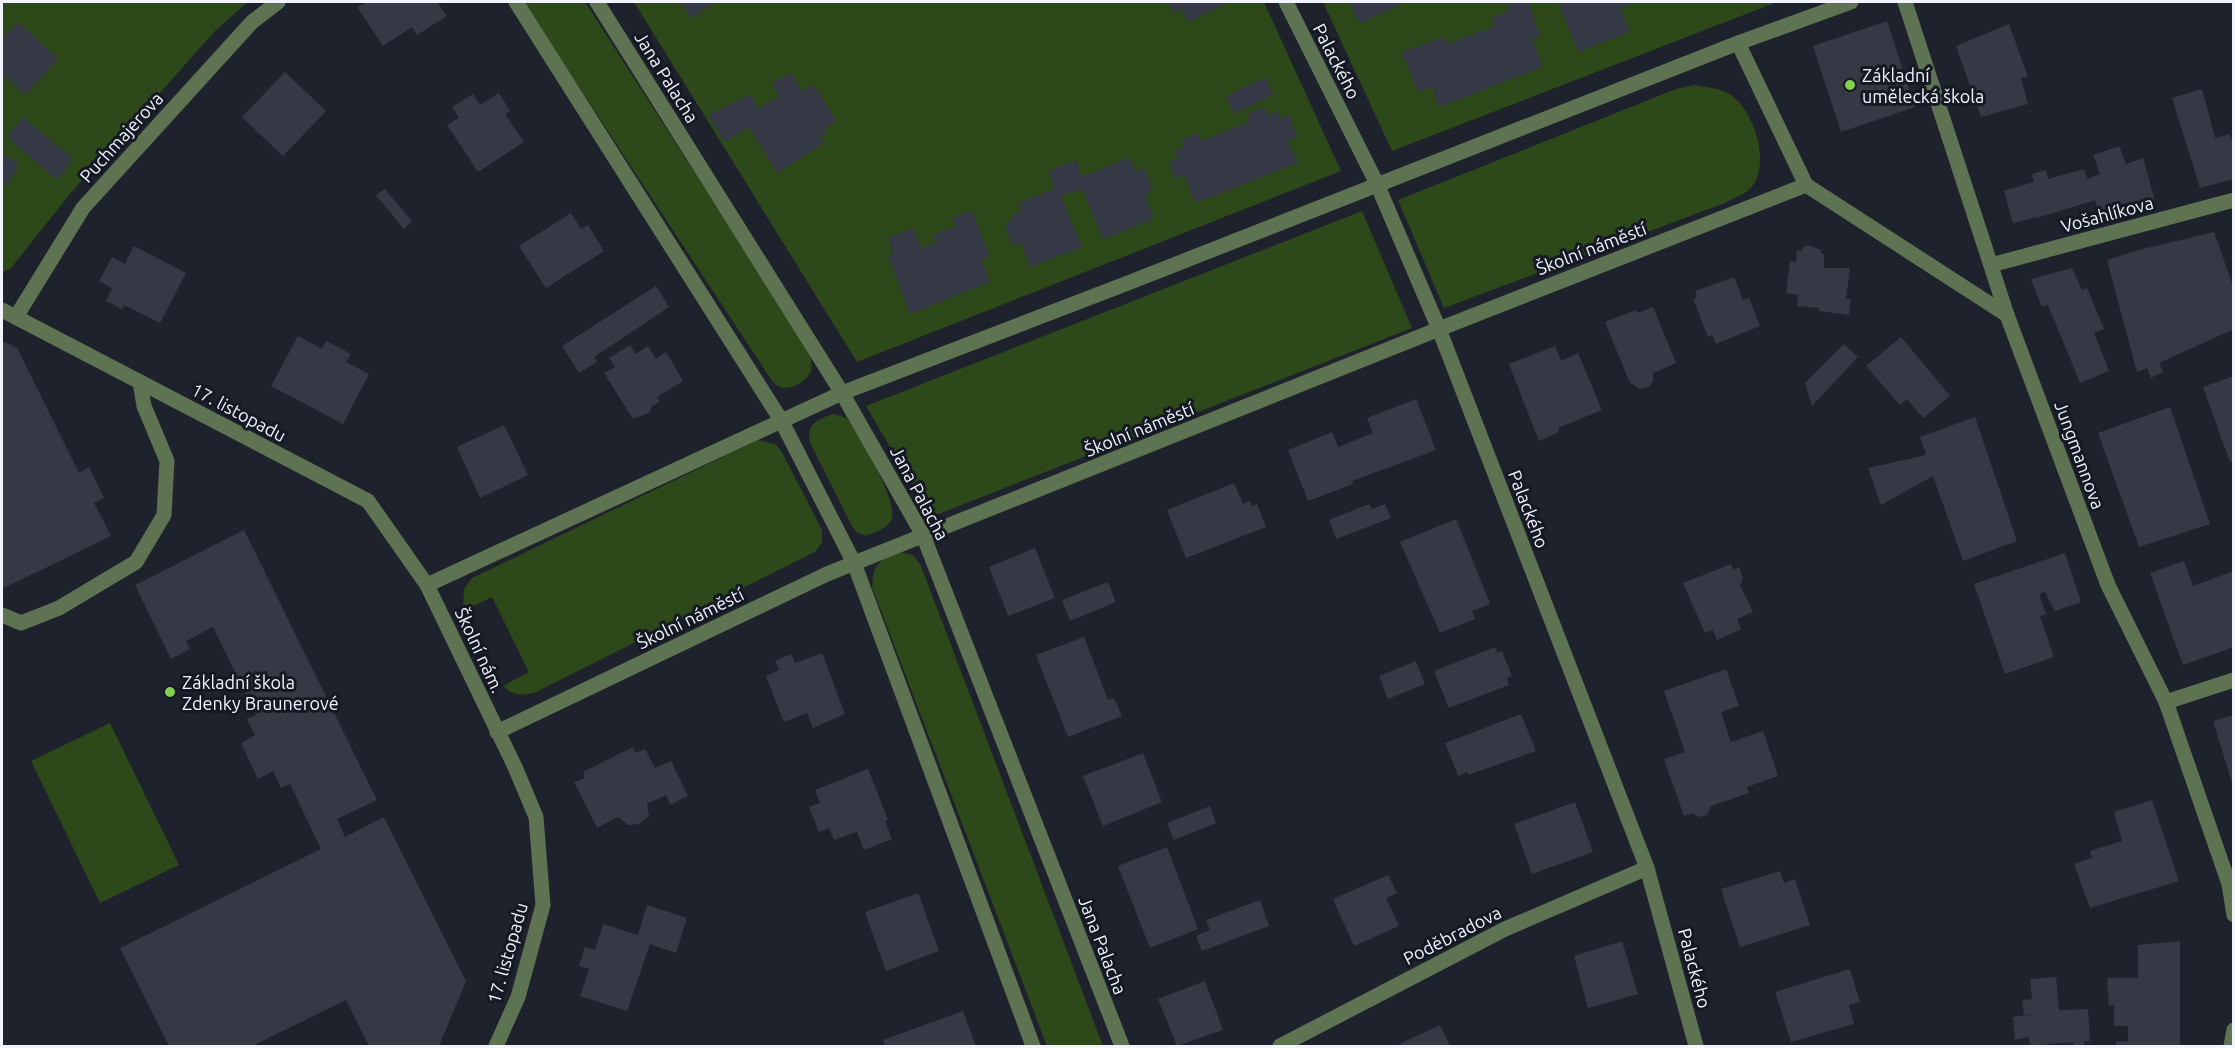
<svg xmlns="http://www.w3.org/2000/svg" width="2235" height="1048" font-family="Ubuntu,sans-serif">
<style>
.green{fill:#2d4919}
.building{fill:#353945}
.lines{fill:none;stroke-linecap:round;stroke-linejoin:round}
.minor{stroke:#5d7351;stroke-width:15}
.poi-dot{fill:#84cf4d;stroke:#151924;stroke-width:2}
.labels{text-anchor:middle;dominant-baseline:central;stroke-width:6;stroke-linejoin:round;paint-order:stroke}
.street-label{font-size:18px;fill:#f1f4fc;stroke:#151924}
.poi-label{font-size:18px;fill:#f1f4fc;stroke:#151924;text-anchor:start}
</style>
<rect width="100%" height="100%" fill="#1e222d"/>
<g class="green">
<polygon points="2,2 248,2 216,30 69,195 11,268 2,273"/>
<path d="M523,2H585L806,346C809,353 813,362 811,370C809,380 790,391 780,387C777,386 775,383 772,381Z"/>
<polygon points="634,2 1264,2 1341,171 857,362"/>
<polygon points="1323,2 1777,2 1392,151"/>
<path d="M1694,85C1704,87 1717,88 1726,92C1752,105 1769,156 1755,182C1749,193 1735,198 1725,203L1444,308L1398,200L1676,89Z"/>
<polygon points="1362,211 1412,328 931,517 866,406"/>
<path d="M833,414L847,418C857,434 903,506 890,522C885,529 874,533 866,536L856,532L851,524L810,443C806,425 817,419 833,414Z"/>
<path d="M758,440L777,445L784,456L822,530V542L815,552L534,693C520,696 513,695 503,686L529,672L492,597L463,611L464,589L472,578Z"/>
<path d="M899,552L913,555L921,566L1103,1046H1047L872,587C873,564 878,561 899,552Z"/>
<polygon points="110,723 179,865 100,903 31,761"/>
</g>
<g class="building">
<polygon points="367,2 437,2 447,16 417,35 412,27 383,46 357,7"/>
<polygon points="681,2 716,2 691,18"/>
<polygon points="1168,2 1230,2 1188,22 1182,9 1173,13"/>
<polygon points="1350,2 1406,2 1360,23 1358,21"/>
<polygon points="1520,2 1529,2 1535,19 1534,20 1540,36 1532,39 1543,67 1439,107 1432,87 1418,92 1402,52 1444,37 1447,44 1495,26 1492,18 1508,11 1506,7"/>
<polygon points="1558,2 1628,2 1630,5 1621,9 1630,32 1578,52"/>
<polygon points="1887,21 1915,107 1841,132 1813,46"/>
<polygon points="18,22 58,59 25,95 2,73 2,39"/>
<polygon points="2009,24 2028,77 2021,78 2028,104 1981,117 1956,46"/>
<polygon points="285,72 326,111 283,156 242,117"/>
<polygon points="791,73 802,92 813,84 836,121 825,128 827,132 820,137 824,143 777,173 749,127 725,142 708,115 751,94 758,109 779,96 771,83"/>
<polygon points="1265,77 1273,95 1234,114 1226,96"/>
<polygon points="2202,89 2215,138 2229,134 2234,144 2234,179 2200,188 2172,98"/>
<polygon points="499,93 510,111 505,114 524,142 478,172 447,125 459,118 452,107 473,94 480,105"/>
<polygon points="1264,107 1268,115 1277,111 1280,118 1289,115 1297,137 1288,140 1298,163 1195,203 1184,175 1175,179 1169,162 1177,159 1174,151 1184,147 1181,140 1198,133 1201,141 1250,121 1247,114"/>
<polygon points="23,117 73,159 57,180 7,137"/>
<polygon points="2119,146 2126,164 2143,158 2155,201 2100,216 2095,200 2037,218 2037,217 2013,223 2004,191 2034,182 2032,174 2046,170 2048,179 2084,169 2087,179 2100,174 2093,155"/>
<polygon points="2,154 19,163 8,185 2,182"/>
<polygon points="1130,157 1135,171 1144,168 1153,191 1145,195 1154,219 1103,239 1082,189 1061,196 1082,247 1030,267 1021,242 1013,246 1004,223 1013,220 1011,215 1022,211 1019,203 1055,188 1048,171 1076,160 1082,177"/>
<polygon points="385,189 412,221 404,229 376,195"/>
<polygon points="972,211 990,257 981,260 990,282 910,314 888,257 893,254 888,238 913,228 921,248 936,243 933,235 956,226 952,217"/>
<polygon points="571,213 581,229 588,225 604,251 546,288 519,246"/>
<polygon points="2214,232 2234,289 2234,329 2159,363 2163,372 2151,378 2147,368 2137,372 2107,260 2139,250"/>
<polygon points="1808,245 1822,250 1820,252 1824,255 1824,268 1850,268 1846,299 1851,299 1849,315 1819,311 1819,308 1797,306 1798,295 1786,293 1790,261 1796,262 1797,250 1802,251 1802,248"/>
<polygon points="134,246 186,273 160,323 124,305 122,309 106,301 112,288 99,281 112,257 125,264"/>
<polygon points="2072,268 2082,290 2087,288 2104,329 2094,333 2109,371 2080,383 2048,305 2042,307 2031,279"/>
<polygon points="1734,277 1743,300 1749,298 1760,326 1716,344 1712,335 1708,337 1693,299 1697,298 1695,291"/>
<polygon points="656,286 669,307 594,357 597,362 579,373 562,346"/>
<polygon points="1653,307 1676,363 1653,373 1653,381 1649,387 1640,389 1630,383 1605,322 1636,310 1637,313"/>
<polygon points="298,336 322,349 326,341 351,354 346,362 369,374 343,424 271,386"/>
<polygon points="1901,337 1950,396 1923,418 1907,399 1900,405 1866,366"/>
<polygon points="2,341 17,348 79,473 89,467 104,498 94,503 111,536 2,589"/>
<polygon points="1844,344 1858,357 1812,406 1805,383"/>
<polygon points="630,345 636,354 648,346 656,359 666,352 683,381 657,397 660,402 652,406 649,413 633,419 604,373 615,367 609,358"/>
<polygon points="1555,346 1561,361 1578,353 1602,410 1558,428 1559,432 1539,441 1509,364"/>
<polygon points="2234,376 2234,461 2230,462 2203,387"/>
<polygon points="1416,399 1436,450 1352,481 1353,484 1308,501 1288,450 1332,432 1338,447 1373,433 1367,418"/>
<polygon points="2170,407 2210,524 2139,547 2098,433"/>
<polygon points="1975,417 2017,541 1963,561 1933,476 1881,505 1868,468 1926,455 1920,437"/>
<polygon points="504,425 528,475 480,498 457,447"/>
<polygon points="1234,483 1243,504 1250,501 1252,506 1257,504 1266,527 1186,558 1167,510"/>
<polygon points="1369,504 1372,509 1385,504 1391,518 1336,539 1329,520"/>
<polygon points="1456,519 1490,604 1472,611 1475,619 1440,633 1400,542"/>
<polygon points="244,530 377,800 337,819 345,837 384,817 466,981 439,1046 369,1046 346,1000 252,1046 169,1046 120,948 321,849 290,784 281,788 273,771 258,779 241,743 255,735 247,719 256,715 213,627 186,641 190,649 171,659 135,585"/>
<polygon points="1035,548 1055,598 1008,616 989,567"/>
<polygon points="2065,553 2081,602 2055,611 2045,592 2039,594 2046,614 2040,616 2054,657 2005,674 1974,584"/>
<polygon points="2184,561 2193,586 2234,571 2234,647 2183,665 2150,573"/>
<polygon points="1731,564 1734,570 1739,567 1743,579 1740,585 1753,612 1737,619 1741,629 1717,640 1713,630 1705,633 1683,583"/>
<polygon points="1108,582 1116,602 1070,621 1062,600"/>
<polygon points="1084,637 1108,700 1114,698 1122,716 1068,737 1036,655"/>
<polygon points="1495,647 1497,653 1502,651 1512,676 1507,678 1509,685 1449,708 1434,671"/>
<polygon points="822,653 845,714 813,728 807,713 784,722 766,676 779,670 775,661 791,654 795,663"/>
<polygon points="1416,661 1425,684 1388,699 1379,676"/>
<polygon points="1726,669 1739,706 1721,712 1731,742 1763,731 1778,776 1747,787 1749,793 1711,806 1707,815 1700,817 1692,813 1684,816 1664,759 1685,752 1664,691"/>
<polygon points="1521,714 1536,751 1468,775 1467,772 1458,776 1445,743"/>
<polygon points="2234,715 2234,786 2233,786 2213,721"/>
<polygon points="633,747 635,753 645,749 655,768 671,761 688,796 670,805 666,795 647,804 649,816 639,824 628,825 618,817 597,828 574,782 585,778 583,772"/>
<polygon points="1143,753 1162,802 1103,826 1083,776"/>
<polygon points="868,769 888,820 885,821 892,839 864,850 857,832 834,840 829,828 819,832 809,807 820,803 815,790"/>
<polygon points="2152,800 2179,881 2090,908 2074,864 2092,858 2090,851 2122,841 2114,812"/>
<polygon points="1575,802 1593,852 1532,874 1514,824"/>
<polygon points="1210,806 1216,823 1174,840 1167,823"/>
<polygon points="1167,847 1198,929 1150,948 1118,866"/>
<polygon points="1780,871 1784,883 1795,879 1810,925 1740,947 1721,889"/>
<polygon points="1388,875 1397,893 1386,898 1399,926 1354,946 1333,899"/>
<polygon points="918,893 939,951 886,971 865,912"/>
<polygon points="1260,900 1269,926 1202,951 1196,936 1210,930 1206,920"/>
<polygon points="647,905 687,918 676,953 650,944 627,1011 580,996 589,969 579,966 585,947 595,950 603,924 638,935"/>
<polygon points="1622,941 1638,994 1588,1008 1574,956"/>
<polygon points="2180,941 2180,1046 2116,1046 2116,1042 2128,1041 2128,1026 2114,1026 2114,1005 2109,1006 2107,978 2138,978 2138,945"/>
<polygon points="1850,969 1860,1002 1849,1005 1854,1024 1791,1042 1775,992"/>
<polygon points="2056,977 2059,1010 2088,1009 2090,1041 2084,1041 2084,1046 2074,1046 2073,1042 2030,1046 2029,1037 2015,1040 2013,1017 2043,1013 2024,1015 2022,1000 2032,999 2030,979"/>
<polygon points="1205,981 1223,1030 1177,1046 1158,999"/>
<polygon points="963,1011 976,1046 885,1046 883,1040"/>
<polygon points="1440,1025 1450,1046 1395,1046"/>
</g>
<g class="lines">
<g class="minor">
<polyline points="516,2 781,420 854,563 1033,1046"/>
<polyline points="597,2 842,393 923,535 1122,1046"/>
<polyline points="1286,2 1377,184 1439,329 1647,868 1696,1046"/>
<polyline points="1905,2 2007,315 2108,585 2166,702 2229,884 2234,915"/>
<polyline points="1738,43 1851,2"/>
<polyline points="1991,265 2234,200"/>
<polyline points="2,310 368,501 427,585 515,767 536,817 543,905 518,997 496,1046"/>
<polyline points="16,317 83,208 252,22 278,2"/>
<polyline points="427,585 842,393 1133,281 1738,43 1806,185 2007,315"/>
<polyline points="2,615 21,623 59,608 136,562 164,515 167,461 144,406 140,382"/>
<polyline points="2166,702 2234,680"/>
<polyline points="497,732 827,574 1439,329 1806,185"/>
<polyline points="1280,1046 1505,929 1647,868"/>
<polyline points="2231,1046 2234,1030"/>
</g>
</g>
<g class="poi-dot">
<circle cx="1850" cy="85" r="6"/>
<circle cx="170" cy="692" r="6"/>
</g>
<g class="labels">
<g class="street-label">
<text transform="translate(1337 61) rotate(63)">Palackého</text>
<text transform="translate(667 77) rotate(58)">Jana Palacha</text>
<text transform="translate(121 137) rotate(-48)">Puchmajerova</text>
<text transform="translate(2107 214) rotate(-15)">Vošahlíkova</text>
<text transform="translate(1591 248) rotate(-21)">Školní náměstí</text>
<text transform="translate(239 412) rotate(28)">17. listopadu</text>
<text transform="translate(1139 429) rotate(-22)">Školní náměstí</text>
<text transform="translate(2080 455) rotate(70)">Jungmannova</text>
<text transform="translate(920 493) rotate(62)">Jana Palacha</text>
<text transform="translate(1529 509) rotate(69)">Palackého</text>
<text transform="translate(690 618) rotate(-26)">Školní náměstí</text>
<text transform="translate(480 650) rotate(65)">Školní nám.</text>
<text transform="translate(1452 935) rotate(-27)">Poděbradova</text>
<text transform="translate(1103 945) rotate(69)">Jana Palacha</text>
<text transform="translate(507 953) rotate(-74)">17. listopadu</text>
<text transform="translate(1695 968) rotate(75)">Palackého</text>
</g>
<g class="poi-label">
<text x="1862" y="75">Základní<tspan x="1862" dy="21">umělecká škola</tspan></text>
<text x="182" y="682">Základní škola<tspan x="182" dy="21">Zdenky Braunerové</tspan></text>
</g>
</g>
<rect width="2235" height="1048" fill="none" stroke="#f1f4fc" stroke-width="6"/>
</svg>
